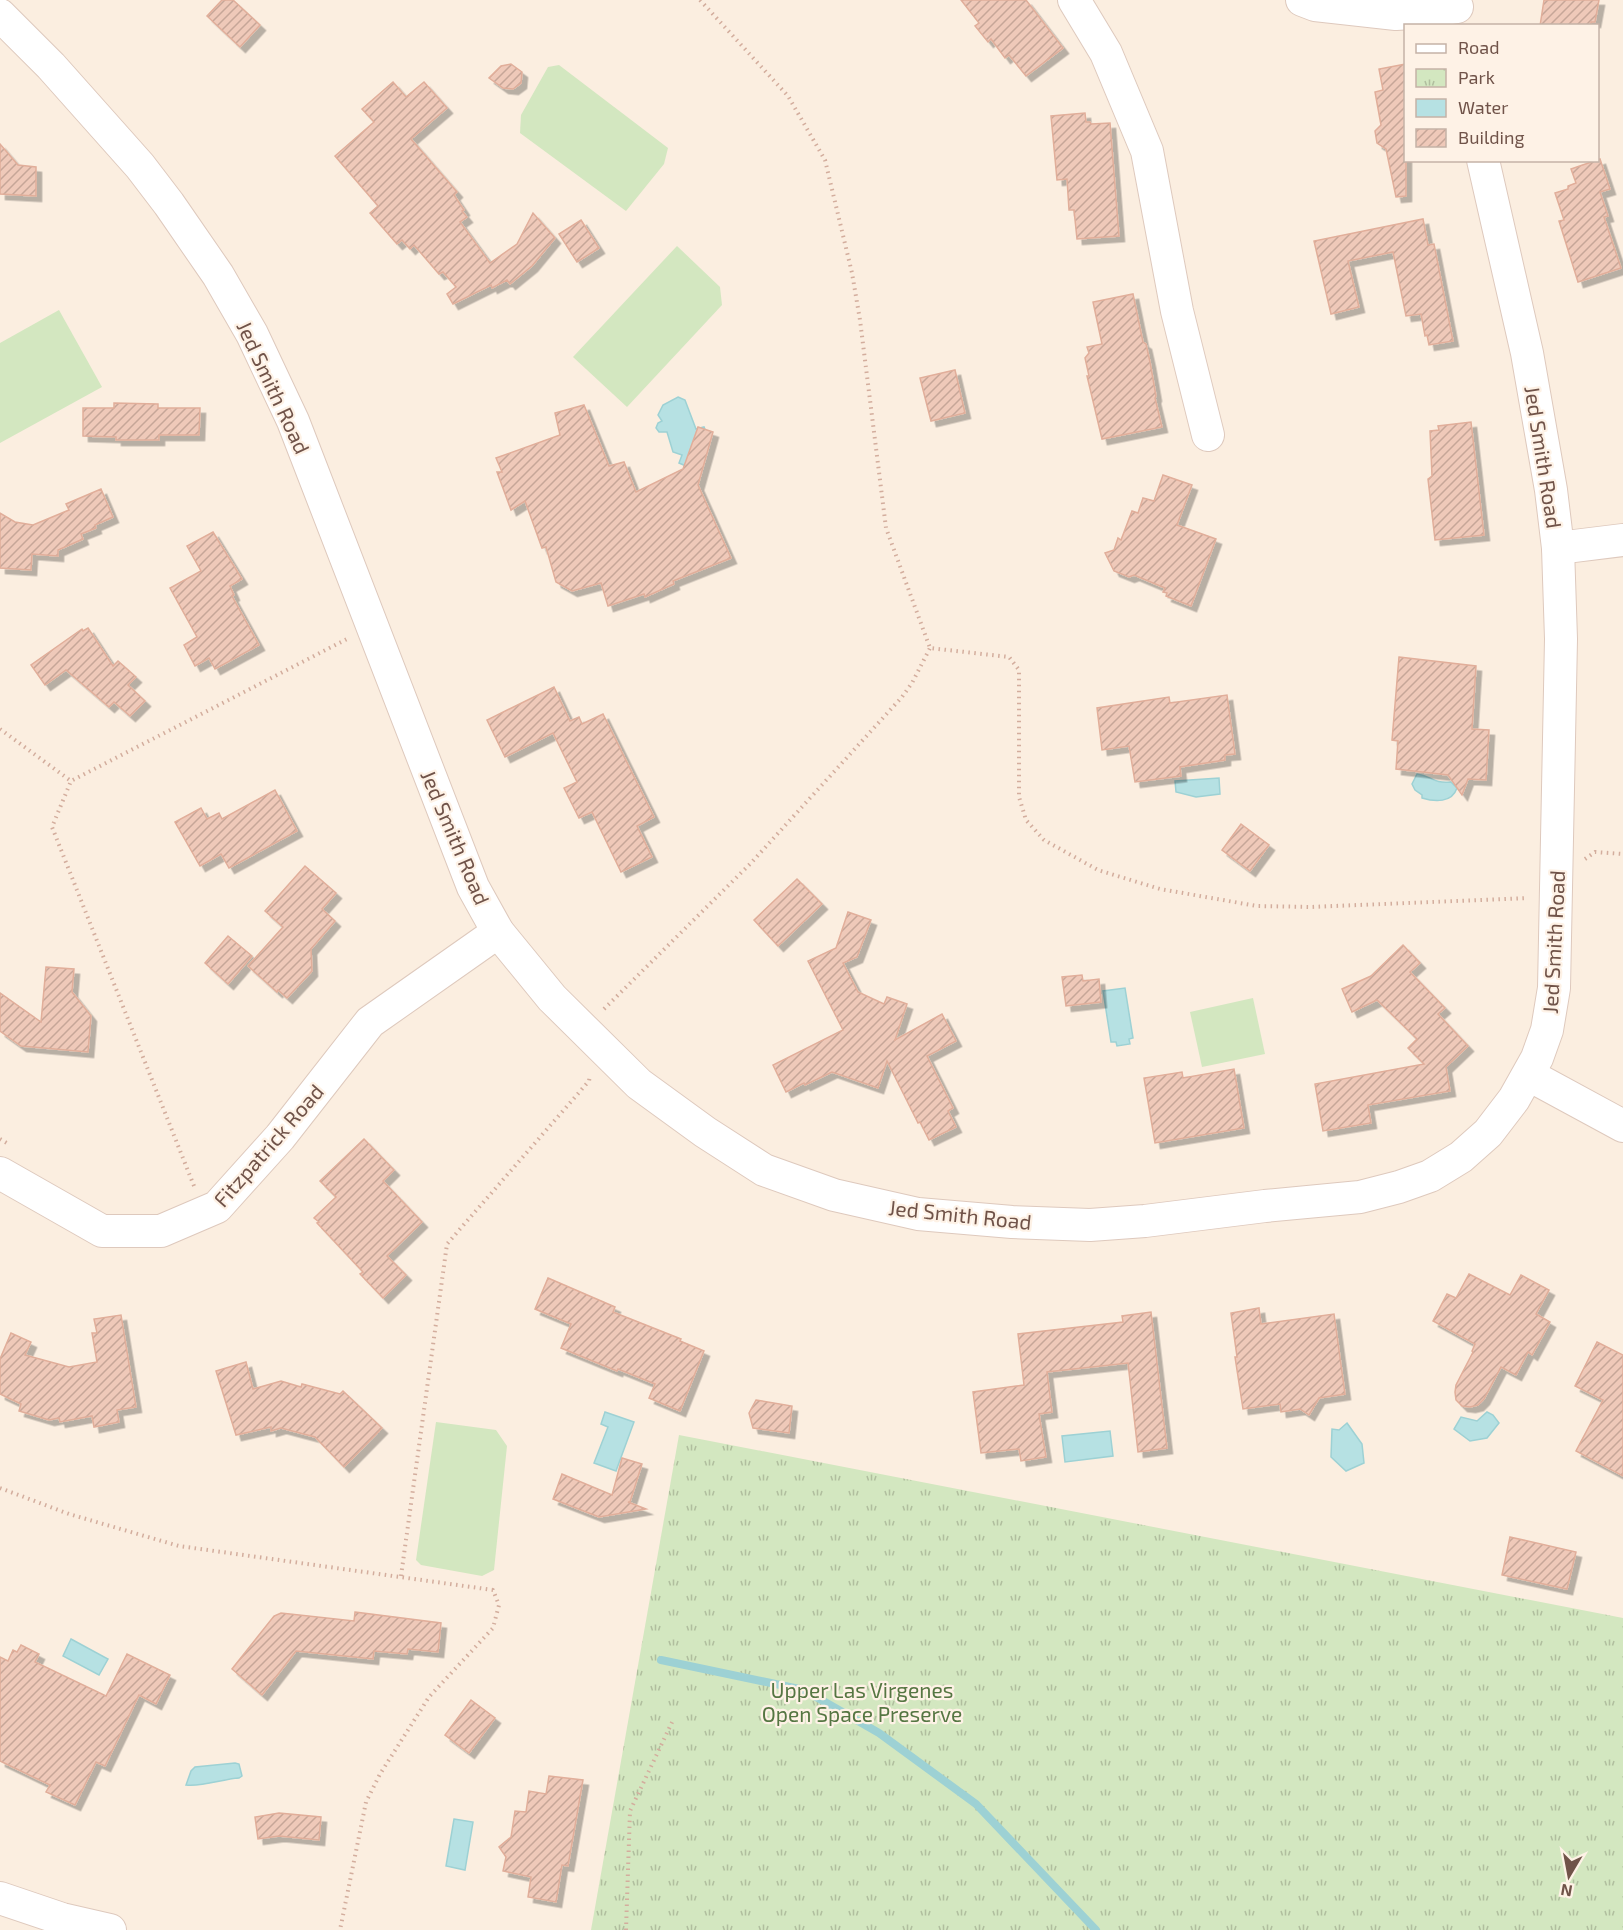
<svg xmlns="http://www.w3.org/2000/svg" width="1623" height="1930" font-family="'Exo 2',sans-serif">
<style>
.park{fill:url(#park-tufts)}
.pitch{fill:#d3e7c0}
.water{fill:#b6e1e3;stroke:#9dd1d4;stroke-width:1.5}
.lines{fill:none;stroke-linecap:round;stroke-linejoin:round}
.stream{stroke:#9dd1d4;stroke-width:8}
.building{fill:url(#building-hatch);stroke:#e1ae9a;stroke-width:1.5;filter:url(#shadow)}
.minor-casing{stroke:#dec9bd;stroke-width:34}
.path{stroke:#d3ad9d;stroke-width:4;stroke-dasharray:1.5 4.5;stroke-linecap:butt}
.minor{stroke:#fff;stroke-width:32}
.labels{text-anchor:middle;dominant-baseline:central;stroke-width:4.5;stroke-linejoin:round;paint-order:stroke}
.street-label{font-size:21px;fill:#705349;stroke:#fef2e6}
.park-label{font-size:21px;fill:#557642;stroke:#fef2e6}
</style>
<defs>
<pattern id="park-tufts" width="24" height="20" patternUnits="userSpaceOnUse" patternTransform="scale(1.5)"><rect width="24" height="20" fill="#d3e7c0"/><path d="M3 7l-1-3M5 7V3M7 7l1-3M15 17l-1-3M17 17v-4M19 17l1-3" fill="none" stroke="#b0be9e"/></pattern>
<pattern id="building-hatch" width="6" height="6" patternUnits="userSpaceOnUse" patternTransform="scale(1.5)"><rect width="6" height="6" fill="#efc9b9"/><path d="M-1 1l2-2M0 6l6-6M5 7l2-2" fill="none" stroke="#c6a698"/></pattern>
<filter id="shadow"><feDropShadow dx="5.5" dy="5.5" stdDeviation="0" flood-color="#0004"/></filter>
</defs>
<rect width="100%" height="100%" fill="#fbeee0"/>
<polygon class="park" points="679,1435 1623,1618 1623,1930 591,1930"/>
<g class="pitch">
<polygon points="559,65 668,148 664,164 626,211 520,133 521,115 548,67"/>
<polygon points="677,246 720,287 722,305 627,407 573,357"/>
<polygon points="59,310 102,387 0,443 0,343"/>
<polygon points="1253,998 1265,1054 1202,1067 1190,1012"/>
<polygon points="436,1422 496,1430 507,1446 494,1570 482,1576 421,1565 416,1560"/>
</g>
<g class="water">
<polygon points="678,397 685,400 696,429 704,427 708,437 686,466 679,463 682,455 673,452 667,432 659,432 656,428 658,423 662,421 658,415 663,405"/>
<path d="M1417,774C1432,776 1433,784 1451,782L1457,788C1452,803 1435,802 1422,798V795L1415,790L1412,784Z"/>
<polygon points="1219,778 1220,794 1196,797 1176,792 1175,781"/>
<polygon points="1125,988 1133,1038 1129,1039 1130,1044 1117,1046 1116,1042 1111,1042 1103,991"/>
<polygon points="605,1412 634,1422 616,1471 594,1463 608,1427 601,1424"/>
<polygon points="1487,1412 1493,1415 1499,1423 1487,1438 1470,1441 1454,1429 1461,1417 1477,1421"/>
<polygon points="1347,1423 1362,1444 1364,1463 1346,1471 1331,1457 1332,1429 1339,1430"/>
<polygon points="1110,1431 1113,1456 1065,1462 1062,1436"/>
<polygon points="71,1639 108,1659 99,1675 63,1656"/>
<path d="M235,1763L239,1764L242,1776L239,1778C222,1779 203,1787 186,1785L191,1771L195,1767Z"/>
<polygon points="454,1819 473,1822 465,1870 446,1866"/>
</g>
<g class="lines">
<polyline class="stream" points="661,1660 804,1690 879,1733 976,1804 1096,1930"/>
</g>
<g class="building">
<polygon points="222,0 233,0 260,25 240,47 207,16"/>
<polygon points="961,0 1026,0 1063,48 1026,76 1009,55 1005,58 991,39 988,42 975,26 979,23"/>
<polygon points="1544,0 1599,0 1595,22 1591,22 1591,26 1540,26"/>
<polygon points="511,64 522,72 521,83 513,89 503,88 489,78 501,66"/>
<polygon points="1406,64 1406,196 1396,197 1386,149 1377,143 1375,131 1381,125 1375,92 1383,90 1379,69"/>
<polygon points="393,82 406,97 424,82 447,108 411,139 457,192 454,195 464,210 462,211 467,217 460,222 490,263 517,244 533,213 555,238 532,266 510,284 507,280 492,288 491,285 453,304 447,294 456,287 443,272 439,274 414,245 410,249 402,240 397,244 370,213 378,206 335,156 374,122 362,109"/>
<polygon points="1085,113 1086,122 1090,122 1091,124 1110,123 1119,236 1077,239 1074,210 1069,210 1067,179 1057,180 1051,116"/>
<polygon points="0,144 18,165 36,167 36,196 0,194"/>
<polygon points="1600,159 1610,189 1600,192 1608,216 1604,217 1621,268 1578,282 1559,221 1564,220 1555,193 1568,189 1568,186 1576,183 1571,169"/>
<polygon points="1423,219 1428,245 1434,244 1453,341 1429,345 1427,335 1425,336 1421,314 1406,316 1393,252 1348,261 1359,307 1331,314 1314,241"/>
<polygon points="581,220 599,248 577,262 559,234"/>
<polygon points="1133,294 1143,342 1146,344 1150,362 1156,396 1155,398 1162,427 1102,439 1087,376 1089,376 1085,358 1089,353 1087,347 1102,344 1093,302"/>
<polygon points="955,370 965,413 931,421 920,378"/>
<polygon points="114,403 158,404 158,408 200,408 199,435 159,435 159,440 116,440 116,437 83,436 83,408 114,408"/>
<polygon points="584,405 609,466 624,462 636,492 683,469 698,427 713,432 698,485 731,558 673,581 674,584 645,597 644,594 608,606 601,583 572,591 556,582 546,547 542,548 525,501 511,510 497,472 502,472 496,458 560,435 555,413"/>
<polygon points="1471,422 1484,535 1435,540 1428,479 1432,476 1430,431 1439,430 1438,426"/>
<polygon points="1163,475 1192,485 1177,525 1216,539 1191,606 1166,596 1167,593 1163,592 1165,588 1134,575 1129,577 1114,571 1105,553 1114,550 1118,538 1121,540 1132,511 1138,513 1143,498 1154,501"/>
<polygon points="101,489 113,517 95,525 96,528 81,534 83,539 58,550 58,556 32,554 31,570 0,568 0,513 15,522 33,525 69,510 66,504"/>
<polygon points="213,532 242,579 230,586 234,595 232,596 259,645 215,669 209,658 195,666 184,645 197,637 170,588 201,571 187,546"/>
<polygon points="88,628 113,666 118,661 136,677 128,685 145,701 130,716 114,702 109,707 66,670 45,685 31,665 82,629 83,631"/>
<polygon points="1399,657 1476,666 1472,729 1489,730 1486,780 1468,779 1462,795 1448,775 1396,769 1398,741 1392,740"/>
<polygon points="554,687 570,721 579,717 582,724 603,714 654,817 637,826 652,857 621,872 592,812 579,818 564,788 577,782 553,733 505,757 487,720"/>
<polygon points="1227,695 1235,754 1225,755 1225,760 1180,767 1181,776 1135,782 1129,746 1102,750 1097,708 1169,697 1170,703"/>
<polygon points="275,790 297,831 229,868 221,854 200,866 175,822 201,808 207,819 219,813 222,819"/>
<polygon points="1241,824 1269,845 1250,871 1222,850"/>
<polygon points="305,866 336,893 322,909 335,921 311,949 312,971 287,998 278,990 277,992 248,966 283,927 265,911"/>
<polygon points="797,879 822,904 778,946 754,920"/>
<polygon points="848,912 871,920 857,957 843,963 858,992 884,1004 887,997 907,1004 895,1040 942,1014 956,1041 927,1056 953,1108 948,1111 956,1127 929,1140 920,1122 918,1123 887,1061 878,1088 832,1072 805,1085 804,1083 786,1092 773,1065 843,1030 808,961 836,948"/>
<polygon points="228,936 252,956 228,984 205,963"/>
<polygon points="1403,945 1420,963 1410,972 1445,1008 1438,1014 1468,1046 1446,1067 1450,1091 1368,1105 1371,1123 1323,1131 1315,1084 1424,1064 1408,1048 1417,1039 1377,1000 1352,1012 1342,989 1371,976"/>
<polygon points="46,967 74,969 72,992 91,1016 88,1052 21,1046 0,1031 0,993 41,1022"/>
<polygon points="1082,975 1083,981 1099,979 1101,1002 1066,1006 1062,977"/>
<polygon points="1234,1069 1244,1128 1155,1143 1144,1078 1182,1072 1183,1078"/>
<polygon points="364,1139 394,1170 383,1181 422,1222 387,1256 406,1275 383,1298 360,1274 363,1272 317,1223 319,1222 314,1218 336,1197 320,1181"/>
<polygon points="1469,1274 1510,1295 1521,1275 1549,1290 1536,1314 1550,1322 1532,1355 1528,1352 1516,1375 1501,1367 1484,1399 1478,1405 1470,1407 1462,1406 1456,1400 1455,1392 1456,1385 1473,1352 1472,1351 1475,1344 1433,1321 1447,1294 1456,1298"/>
<polygon points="548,1278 615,1307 613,1312 681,1339 680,1341 704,1351 680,1411 649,1398 655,1384 618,1369 617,1371 561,1348 571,1324 535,1309"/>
<polygon points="1259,1308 1261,1324 1334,1314 1345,1394 1319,1398 1309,1415 1300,1409 1281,1412 1280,1404 1243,1409 1235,1357 1237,1357 1231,1313"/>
<polygon points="1151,1312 1167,1448 1138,1452 1128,1363 1047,1372 1052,1412 1039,1414 1046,1457 1021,1461 1019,1449 981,1453 973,1392 1024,1385 1018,1334 1123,1322 1122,1316"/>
<polygon points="121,1315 136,1407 117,1410 119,1422 94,1427 92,1416 60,1422 59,1418 49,1420 19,1411 21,1404 0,1394 0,1359 11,1333 31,1342 25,1355 69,1367 97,1362 92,1333 97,1333 94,1319"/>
<polygon points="1597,1342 1623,1355 1623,1476 1576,1451 1603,1400 1575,1386"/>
<polygon points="246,1362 253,1389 281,1381 301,1387 302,1384 340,1394 343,1391 382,1428 344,1467 315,1437 281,1428 271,1431 271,1427 236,1435 216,1371"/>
<polygon points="756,1400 792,1406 789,1433 753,1428 749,1413"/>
<polygon points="622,1458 642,1464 630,1502 628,1502 646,1509 599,1517 553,1499 562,1474 612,1495"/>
<polygon points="1510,1537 1576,1552 1567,1589 1502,1575"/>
<polygon points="355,1612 441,1623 438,1652 408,1649 407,1654 374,1651 373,1659 296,1651 262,1695 232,1669 274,1616 281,1613 354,1621"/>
<polygon points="21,1645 39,1654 35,1662 106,1696 127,1654 170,1675 156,1704 139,1695 105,1766 96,1762 75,1805 46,1792 50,1785 0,1761 0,1657 8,1661 13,1650 17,1652"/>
<polygon points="471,1700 495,1718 469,1753 445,1735"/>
<polygon points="549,1776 583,1780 568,1866 562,1865 556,1902 528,1897 531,1877 503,1871 506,1857 499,1847 511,1837 515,1811 526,1812 529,1791 546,1794"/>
<polygon points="279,1813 321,1817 319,1840 279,1836 258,1839 255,1817"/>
</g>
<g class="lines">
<defs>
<g id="minor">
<polyline points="1074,0 1106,53 1147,151 1177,311 1208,435"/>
<polyline points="1302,0 1315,5 1396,14 1429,12 1457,7"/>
<polyline points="0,15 51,66 140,166 169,204 218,275 252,334 293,421 473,887 498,932 552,998 639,1084 705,1132 764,1170 834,1195 918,1214 1012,1222 1090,1225 1145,1221 1265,1206 1360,1197 1399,1187 1430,1176 1461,1157 1488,1133 1514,1099 1537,1058 1547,1030 1554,988 1561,639 1558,548 1551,490 1527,353 1483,160"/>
<polyline points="1558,548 1623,540"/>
<polyline points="1529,1075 1623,1126"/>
<polyline points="0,1173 102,1231 161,1231 217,1207 280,1137 370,1022 498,932"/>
<polyline points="0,1898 62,1919 110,1930"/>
</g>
</defs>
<use href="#minor" class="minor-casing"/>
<g class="path">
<polyline points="700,0 788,96 825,160 852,273 860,320 886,528 930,648 1009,657 1019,670 1019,797 1026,820 1044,840 1098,870 1160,889 1257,906 1311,907 1527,898"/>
<polyline points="0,729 71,781"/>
<polyline points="1585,859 1595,852 1623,854"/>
<polyline points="604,1009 751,863 902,697 912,683 930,648"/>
<polyline points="0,1139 10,1145"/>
<polyline points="194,1186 52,827 71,781 349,638"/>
<polyline points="0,1488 69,1514 179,1546 493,1590 499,1605 493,1628 429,1697 380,1774 366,1802 340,1930"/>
<polyline points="401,1576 447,1244 589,1081 590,1075"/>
<polyline points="626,1930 630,1811 674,1718"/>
</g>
<use href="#minor" class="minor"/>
</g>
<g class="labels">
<g class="street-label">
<text transform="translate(274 387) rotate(65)">Jed Smith Road</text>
<text transform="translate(1544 457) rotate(81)">Jed Smith Road</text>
<text transform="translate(456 837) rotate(67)">Jed Smith Road</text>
<text transform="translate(1553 942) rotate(-87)">Jed Smith Road</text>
<text transform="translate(268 1145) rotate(-49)">Fitzpatrick Road</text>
<text transform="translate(960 1214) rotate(6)">Jed Smith Road</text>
</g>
<g class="park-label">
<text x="862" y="1689">Upper Las Virgenes<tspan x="862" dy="24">Open Space Preserve</tspan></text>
</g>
</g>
<rect x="1404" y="24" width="195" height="138" fill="#fef2e6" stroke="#c5b2a7" stroke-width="1.5"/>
<rect x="1416" y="44" width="30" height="9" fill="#ffffff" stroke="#c5b2a7" stroke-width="1.5"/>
<text x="1458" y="54" font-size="18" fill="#705349">Road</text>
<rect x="1416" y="69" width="30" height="18" fill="url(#park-tufts)" stroke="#c5b2a7" stroke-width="1.5"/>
<text x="1458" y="84" font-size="18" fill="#705349">Park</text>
<rect x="1416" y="99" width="30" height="18" fill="#b6e1e3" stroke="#c5b2a7" stroke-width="1.5"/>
<text x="1458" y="114" font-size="18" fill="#705349">Water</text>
<rect x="1416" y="129" width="30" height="18" fill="url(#building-hatch)" stroke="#c5b2a7" stroke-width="1.5"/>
<text x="1458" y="144" font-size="18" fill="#705349">Building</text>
<g transform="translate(1569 1876) rotate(190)" stroke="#fef2e6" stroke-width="4.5" paint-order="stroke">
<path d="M0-4.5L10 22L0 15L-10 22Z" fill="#705349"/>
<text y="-9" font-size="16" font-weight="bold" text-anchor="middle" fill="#705349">N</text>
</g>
</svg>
